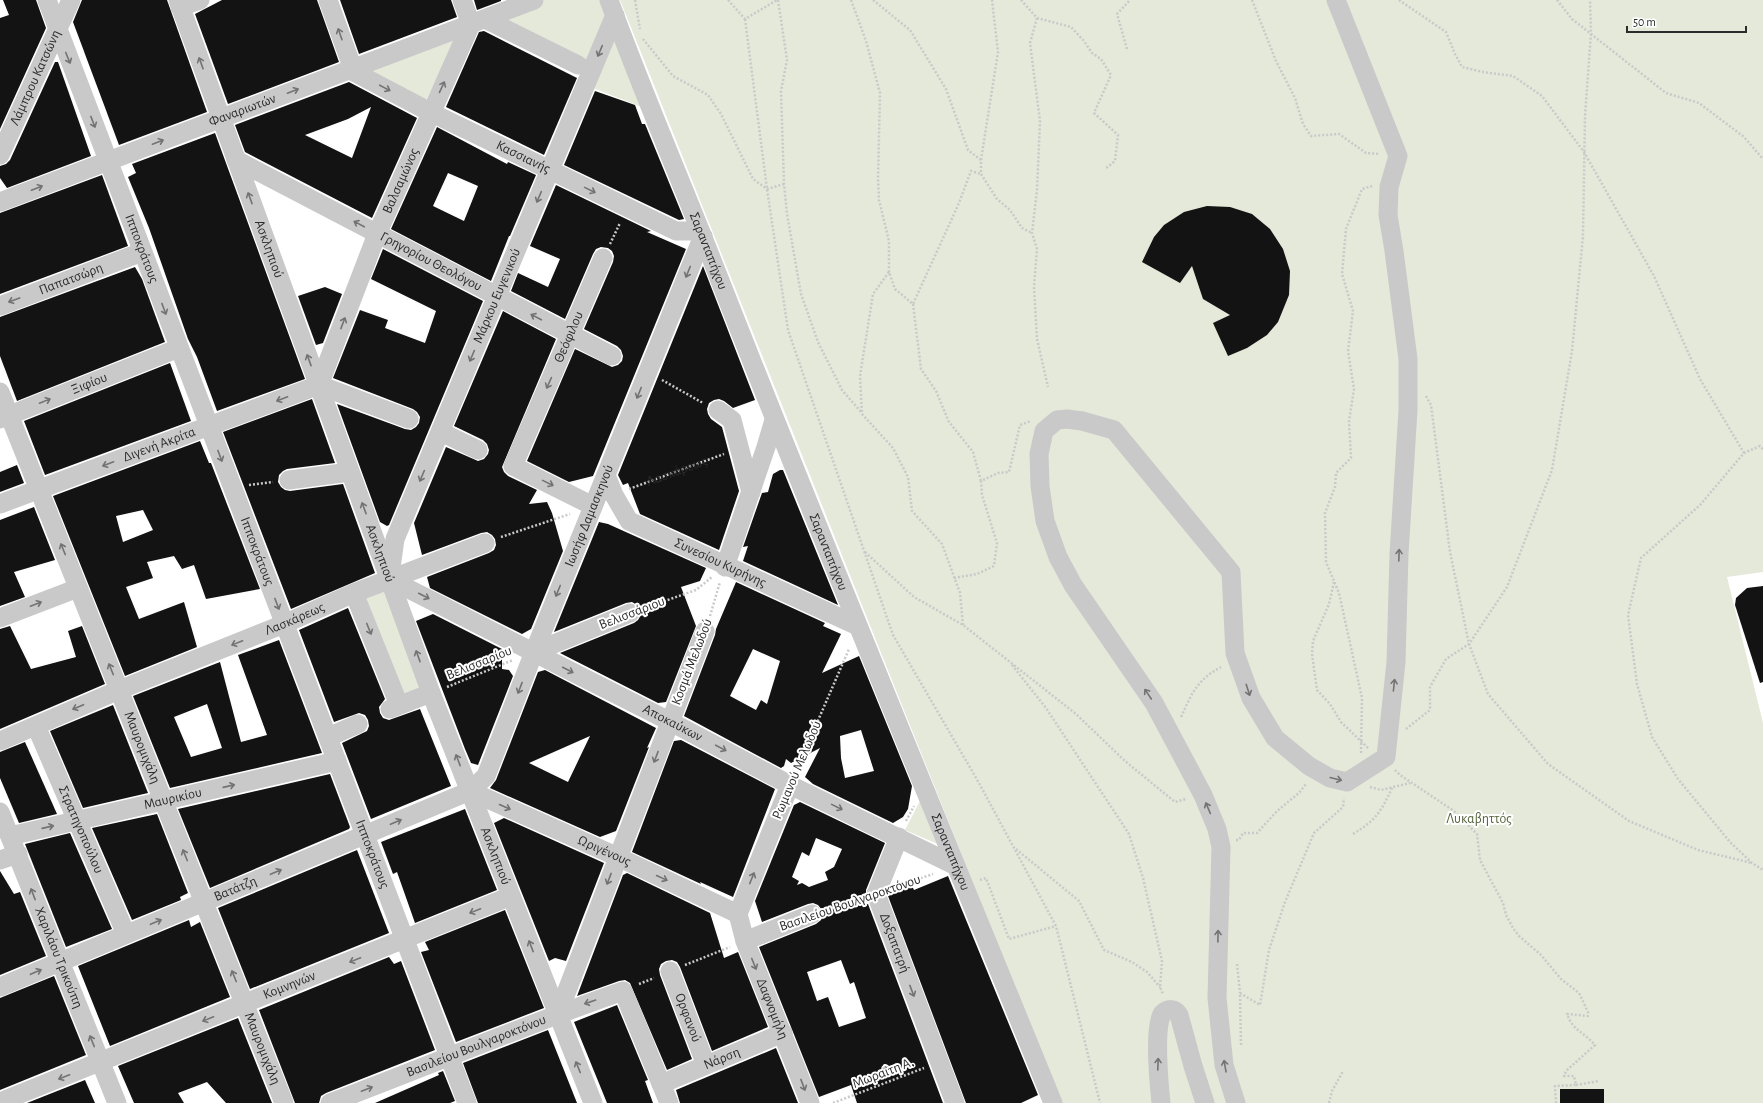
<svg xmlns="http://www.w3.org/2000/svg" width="1763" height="1103" font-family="'Alegreya Sans',sans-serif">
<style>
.green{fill:#e5e9da}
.building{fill:#131313;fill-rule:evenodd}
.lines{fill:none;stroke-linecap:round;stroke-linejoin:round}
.path{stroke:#c9c9c9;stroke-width:2.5;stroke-dasharray:2 2;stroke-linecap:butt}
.minor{stroke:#c9c9c9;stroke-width:19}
.oneway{stroke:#737373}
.labels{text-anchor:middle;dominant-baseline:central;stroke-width:4;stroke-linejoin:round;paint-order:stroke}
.street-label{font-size:14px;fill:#2c2c2c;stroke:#fff}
.park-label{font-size:14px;fill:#56643d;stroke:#fff}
</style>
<rect width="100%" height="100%" fill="#fff"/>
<g class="green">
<polygon points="545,0 600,0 607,19 587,67 492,19"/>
<polygon points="620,0 1763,0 1763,572 1727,577 1763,723 1763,1103 1061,1103"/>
<polygon points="615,32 647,109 593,88"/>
<polygon points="459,33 425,102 365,70"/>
<polygon points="386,588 425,692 400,702 359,597"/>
<polygon points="922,797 940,845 905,830"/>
</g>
<g class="building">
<polygon points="3,0 36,0 46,28 0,129 0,18 9,15"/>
<polygon points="82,0 167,0 207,112 119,145 73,22"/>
<polygon points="222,0 317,0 339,62 228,104 195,14"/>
<polygon points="340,0 451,0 457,17 359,54"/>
<polygon points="474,0 501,0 501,1 477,10"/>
<polygon points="484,31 577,78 544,155 446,107 479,32"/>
<polygon points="55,62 58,62 91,156 7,188 0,178 0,166 6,164 10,160"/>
<path d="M349,82L417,118L372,218L245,152L235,125ZM371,107L352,158L305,135L348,119Z"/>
<polygon points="595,91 635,105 642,124 645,124 684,219 679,220 564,165"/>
<path d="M437,127L507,164L508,162L536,175L510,236H509L491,281L391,229ZM448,173L478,186L464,221L433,206Z"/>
<polygon points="215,133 305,379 217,411 197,357 188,339 149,228 128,177 136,173 132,164"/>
<polygon points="102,175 128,246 0,294 0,213"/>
<polygon points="556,185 651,231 647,232 686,249 593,476 569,482 527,461 575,349 612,367 618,365 622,361 623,356 621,350 617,346 584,329 613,262 614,256 612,251 608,248 601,247 596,249 593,254 565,319 511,291 518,273 548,287 560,259 530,246"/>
<polygon points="1207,206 1230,207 1252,214 1270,229 1283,249 1290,271 1289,295 1278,322 1267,335 1247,348 1228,356 1213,323 1230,315 1203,299 1192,266 1180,283 1142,262 1154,237 1164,225 1184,212"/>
<polygon points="383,249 483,301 389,525 387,526 380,522 337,404 405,429 411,430 416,427 419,423 420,417 417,412 413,409 333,378 360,310 388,320 385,328 425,343 436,311 371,279"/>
<polygon points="703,266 755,400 733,408 724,401 719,399 714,400 709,403 707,409 708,414 711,419 722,427 739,491 719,550 640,514 628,483 623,485 618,475"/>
<polygon points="135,267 142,279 165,342 17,401 0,356 0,317"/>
<polygon points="325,287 342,294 323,343 316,345 298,296"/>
<polygon points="503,311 556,339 502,467 504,472 508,476 537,490 529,504 547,502 552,513 563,551 531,629 522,634 430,588 427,577 489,553 494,550 496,545 495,539 492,535 487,532 481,533 422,555 414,523 446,447 478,461 484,459 488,454 489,450 487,444 483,440 454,426"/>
<polygon points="170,363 191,421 45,475 24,421"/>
<polygon points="312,399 335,463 287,469 283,471 279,475 278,482 281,487 285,490 290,491 343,484 375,573 291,609 223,432"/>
<path d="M200,441L209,463H211L260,589L206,599L194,565L182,569L174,556L147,562L153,578L126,587L139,619L184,602L197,647L125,676L53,496ZM143,510L153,530L123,542L116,516Z"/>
<polygon points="17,465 24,483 0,492 0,472"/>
<polygon points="780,470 783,470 838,605 743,561 748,546 743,547 762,493 768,492 773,474"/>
<polygon points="34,507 55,560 14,572 25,597 0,606 0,520"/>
<polygon points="599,522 608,524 706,568 700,581 681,587 696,626 666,702 658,703 560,653 634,623 638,620 641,615 640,609 637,605 632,602 626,603 554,632"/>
<path d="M736,582L825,623L823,626L841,634L822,673L859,656L912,786L908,809L903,817L893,823L813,784L805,777L820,748L791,763L786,759L784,766L781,768L684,716L715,635L716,629ZM753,649L780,661L767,704L761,700L756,710L730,696ZM861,730L874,771L845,778L841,758L840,736Z"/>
<polygon points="1763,586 1763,682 1760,683 1735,605 1736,598 1747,588"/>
<polygon points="348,608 385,699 379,707 380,713 383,718 389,720 420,709 451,786 371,819 342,743 367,731 369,726 368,720 365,715 359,713 334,722 299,630"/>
<polygon points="433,614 502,649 502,669 509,670 513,676 478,765 471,763 465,749 416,621"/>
<polygon points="10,626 31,669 76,657 68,631 82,626 105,684 0,729 0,629"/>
<path d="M279,640L322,753L170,788L133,696L220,662L241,742L267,735L238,655ZM207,704L222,748L191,757L174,717Z"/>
<path d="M545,670L656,728L647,748L649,747L616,831L600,837L490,788L496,780L538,672ZM590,736L568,782L529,763Z"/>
<polygon points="113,705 148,793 83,808 50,731"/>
<polygon points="681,740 775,789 733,897 700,882 701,884 632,852 674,741"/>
<polygon points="25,742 57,814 19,823 0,778 0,752"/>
<polygon points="330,774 350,827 349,829 210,888 178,809"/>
<path d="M800,802L885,843L866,890V899L863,906L868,904L943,1103H857L851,1085L819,1097L759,947L816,924L821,920L823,916L822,910L818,905L813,903L808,904L762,922L755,901L794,805ZM816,838L842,849L834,867L825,872L828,880L809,887L802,883L797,885L799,881L792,877L802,852L809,856ZM841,960L850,984L854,982L866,1018L839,1027L828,997L817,1001L807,972Z"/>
<polygon points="465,809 497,890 415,923 397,872 393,874 381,842"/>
<polygon points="157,814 188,893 180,897 181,900 132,920 92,828"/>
<polygon points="504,818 604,863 566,961 555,958 549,961 494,823"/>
<polygon points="70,833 112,929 66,947 25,844"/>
<polygon points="357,850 389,933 250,989 218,908"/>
<polygon points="0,871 14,894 20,892 46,956 0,975"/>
<polygon points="627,873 710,913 724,958 738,952 768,1027 712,1051 680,967 677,962 672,960 666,961 661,964 659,969 660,975 692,1059 667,1070 630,983 625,980 619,981 577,996 623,875"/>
<polygon points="948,876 1038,1095 1021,1103 966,1103 888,896 912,886 914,890"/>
<polygon points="505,910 544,1008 456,1042 421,952 429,950 425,942"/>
<polygon points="189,920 191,927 200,922 230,997 110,1046 78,966"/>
<polygon points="389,957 394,964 401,961 435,1050 326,1093 321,1096 319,1103 295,1103 259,1010"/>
<polygon points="54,976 86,1055 0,1090 0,998"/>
<polygon points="617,1005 648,1080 645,1081 653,1103 607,1103 574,1022"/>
<polygon points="238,1018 272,1103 226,1103 207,1082 178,1093 184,1103 134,1103 118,1066"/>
<polygon points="548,1030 577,1103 478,1103 463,1063"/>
<polygon points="776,1048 798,1103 680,1103 676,1090"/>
<polygon points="443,1071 455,1101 450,1103 375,1103 439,1075 438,1073"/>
<polygon points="85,1080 95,1103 27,1103"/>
<rect x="1560" y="1089" width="44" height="14"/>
</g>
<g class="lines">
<g class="path">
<polyline points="635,0 640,29"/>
<polyline points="728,0 745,19 777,0"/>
<polyline points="778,0 787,60 781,91 784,184 787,214 801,294 818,342 842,390 862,413"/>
<polyline points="851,0 866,41 880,93 878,179 879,200 889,241 889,272"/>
<polyline points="873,0 910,30 946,89 968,150 981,160 981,174 997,199 1010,210 1022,228 1032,233"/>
<polyline points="1021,0 1037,18 1071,27 1084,41 1092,53 1101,59 1111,75 1094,113 1118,135 1115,161 1105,169"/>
<polyline points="1252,0 1276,61 1295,98 1303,124 1311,136 1339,134 1366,153 1380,154"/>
<polyline points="1399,0 1446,32 1455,54 1462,67 1483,72 1513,76 1542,96 1584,152 1654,276 1700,379 1744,453"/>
<polyline points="1557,0 1572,19 1666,93 1699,103 1744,137 1763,159"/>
<polyline points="1037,18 1030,43 1040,121 1037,190 1032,233 1037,249 1034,287 1037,339 1048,387"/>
<polyline points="745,19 767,189 788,330 893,635 979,783 1056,926 1100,1103"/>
<polyline points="643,39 673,76 708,95 721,114 753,179 767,189 784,184"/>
<polyline points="1127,49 1117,14 1130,0"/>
<polyline points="981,160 998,52 992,0"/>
<polyline points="610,244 620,223"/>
<polyline points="913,304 921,369 936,391 949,422 973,452 981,481"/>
<polyline points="662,380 703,403"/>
<polyline points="1426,396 1431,405 1450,552 1469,644 1488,694 1548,764 1629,821 1698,850 1752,863"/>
<polyline points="1763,449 1760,446 1744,453 1700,505 1641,558 1628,615 1637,684 1652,737 1678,779 1730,842 1752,863 1763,870"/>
<polyline points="249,485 273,482"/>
<path id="s1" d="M629,489L724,454"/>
<polyline points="501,537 570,514"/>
<polyline points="865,552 914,597 963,625 1076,714 1125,761 1175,802 1186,799"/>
<polyline points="954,578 977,574 994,566 997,543 982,495 981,481 998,473 1009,472 1020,425 1031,421"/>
<polyline points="1334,582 1329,604 1313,641 1312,654 1317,690 1330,704 1341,722 1369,749"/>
<polyline points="645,608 696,590 712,577"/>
<polyline points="710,616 720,582"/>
<polyline points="963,625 960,593 942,544 912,511 908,477 893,448 862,414 860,376 873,294 889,272 895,289 913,304 959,203 971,171 981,174"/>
<polyline points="1012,665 1046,708 1129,834 1143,878 1162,961 1160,987 1163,994"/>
<polyline points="447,687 513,660"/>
<path d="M1181,717C1192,693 1197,680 1221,667"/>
<polyline points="1406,729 1430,710 1430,687 1446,659 1469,644 1507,587 1552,470 1572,351 1583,236 1585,116 1591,33 1590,0"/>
<polyline points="1361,753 1362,698 1339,593 1326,562 1325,513 1335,487 1336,473 1351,458 1349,421 1354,389 1348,351 1353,311 1342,274 1346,229 1362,189 1372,186"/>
<polyline points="797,769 849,649"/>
<path d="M1395,770L1400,775L1454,811L1477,834L1480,860L1503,903L1506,915L1513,928L1519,936L1541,955L1561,979L1579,993L1588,1012V1016L1567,1014C1573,1031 1584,1032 1595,1045L1566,1071L1564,1076H1574L1576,1085L1555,1086L1556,1103"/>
<polyline points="1370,787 1381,790 1410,783"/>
<polyline points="906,821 914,806"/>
<path d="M1353,834C1376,820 1381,812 1392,788"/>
<polyline points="1236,840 1239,840 1243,833 1257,833 1277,811 1299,793 1306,784"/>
<polyline points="1016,849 1079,901 1104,950 1132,962 1147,972 1160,987"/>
<polyline points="980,880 986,878 1009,939 1056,926"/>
<polyline points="898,886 933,874"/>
<polyline points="828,909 861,899"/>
<polyline points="1237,964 1240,993"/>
<polyline points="685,965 730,947"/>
<polyline points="639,984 654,978"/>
<polyline points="1241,1045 1240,993 1260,1005 1269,950 1285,902 1314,833 1343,807 1344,798"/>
<polyline points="1576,1085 1599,1081"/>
<polyline points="833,1103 924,1068"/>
<polyline points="1329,1103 1332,1091 1343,1071"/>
</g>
<g class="minor">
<path id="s2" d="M47,0L467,1103"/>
<path id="s3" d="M178,0L431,693L593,1103"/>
<path id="s4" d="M328,0L354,72L430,112L676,231H700"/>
<polyline points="462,0 471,24"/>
<path id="s5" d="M609,0C643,94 683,185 719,278C827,554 941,828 1053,1103"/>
<polyline points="180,7 200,0"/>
<polyline points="485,19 578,65"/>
<path id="s6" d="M0,155L71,0"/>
<path id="s7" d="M236,160L612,356"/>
<path id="s8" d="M0,202L534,0"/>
<path id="s9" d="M0,306L142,252"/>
<path id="s10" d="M319,385L377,234L471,24"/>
<polyline points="319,385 409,419"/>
<path id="s11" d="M0,392L284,1103"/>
<polyline points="718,410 732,420 751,492"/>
<path id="s12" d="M0,419L179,348"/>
<polyline points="441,432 478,450"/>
<path id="s13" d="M606,475L614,495L629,521L858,626"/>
<polyline points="289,480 350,472"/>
<path id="s14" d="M0,504L319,385"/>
<path id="s15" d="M593,506L513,466L603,258"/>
<polyline points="725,567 766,447 774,420"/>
<path id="s16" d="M390,575L395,539L615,15"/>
<path id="s17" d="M389,579L669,721L790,785L956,866"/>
<polyline points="354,593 399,705"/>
<polyline points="0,618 78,588"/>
<polyline points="534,652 630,613"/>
<polyline points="390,709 431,693"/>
<path id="s18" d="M36,726L126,934"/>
<polyline points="328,737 358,724"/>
<path id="s19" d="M0,741L119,690L284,624L354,593L485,543"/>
<path id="s20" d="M470,791L618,857L738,914"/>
<path id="s21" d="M0,812L117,1103"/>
<path id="s22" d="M10,836L337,761"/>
<path id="s23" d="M899,837L876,894L955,1103"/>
<polyline points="0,860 18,854"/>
<path id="s24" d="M738,914L745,941L810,1103"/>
<polyline points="738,914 790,785"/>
<polyline points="745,941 812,914"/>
<path id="s25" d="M670,971L706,1065"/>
<path id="s26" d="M0,987L470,791L486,776L534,652L703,236"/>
<polyline points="558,1014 705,631"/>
<path id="s27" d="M661,1084L783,1033"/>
<path id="s28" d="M0,1102L511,896"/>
<path id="s29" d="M330,1103C428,1066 525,1025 623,991L669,1103"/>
<path d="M1161,1103C1159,1084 1154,1029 1162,1014C1168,1008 1175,1008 1179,1015L1193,1066L1205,1103"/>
<polyline points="1236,1103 1224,1065 1217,998 1221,847 1217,829 1203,795 1154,703 1073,585 1058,557 1045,521 1040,486 1039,454 1044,431 1057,420 1067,419 1082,421 1114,430 1231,572 1235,653 1251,698 1275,738 1309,766 1330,778 1347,782 1386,757 1396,662 1399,554 1408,410 1408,359 1394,251 1388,215 1389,187 1398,156 1336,0"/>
</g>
</g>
<defs><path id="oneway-shaft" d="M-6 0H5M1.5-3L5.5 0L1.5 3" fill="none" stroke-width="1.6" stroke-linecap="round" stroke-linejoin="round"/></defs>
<g class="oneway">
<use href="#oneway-shaft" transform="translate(340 34) rotate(-109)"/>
<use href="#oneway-shaft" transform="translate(600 51) rotate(113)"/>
<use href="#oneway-shaft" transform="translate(68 58) rotate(68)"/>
<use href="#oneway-shaft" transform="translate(201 63) rotate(-110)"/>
<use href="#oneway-shaft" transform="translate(442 87) rotate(-65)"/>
<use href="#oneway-shaft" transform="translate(385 88) rotate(28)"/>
<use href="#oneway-shaft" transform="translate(293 91) rotate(-21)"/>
<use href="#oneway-shaft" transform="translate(93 122) rotate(69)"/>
<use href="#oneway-shaft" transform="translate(158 142) rotate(-21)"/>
<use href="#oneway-shaft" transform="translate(37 188) rotate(-21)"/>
<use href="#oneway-shaft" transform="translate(590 190) rotate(26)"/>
<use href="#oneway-shaft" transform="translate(539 197) rotate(113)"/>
<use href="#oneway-shaft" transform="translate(250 198) rotate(-110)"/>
<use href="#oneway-shaft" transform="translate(359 224) rotate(-152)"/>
<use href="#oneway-shaft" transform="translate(688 272) rotate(112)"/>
<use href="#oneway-shaft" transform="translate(14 300) rotate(160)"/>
<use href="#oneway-shaft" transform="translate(164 309) rotate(69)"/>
<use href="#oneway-shaft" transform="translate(536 317) rotate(-152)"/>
<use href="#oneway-shaft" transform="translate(343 323) rotate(-69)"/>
<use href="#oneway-shaft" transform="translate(472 356) rotate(113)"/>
<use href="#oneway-shaft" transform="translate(309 360) rotate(-110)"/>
<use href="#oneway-shaft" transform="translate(549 383) rotate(114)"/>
<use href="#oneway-shaft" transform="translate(639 393) rotate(112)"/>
<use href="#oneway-shaft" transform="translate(282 399) rotate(159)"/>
<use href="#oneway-shaft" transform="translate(45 401) rotate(-22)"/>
<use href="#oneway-shaft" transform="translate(220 456) rotate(69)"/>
<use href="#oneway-shaft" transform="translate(108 464) rotate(159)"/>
<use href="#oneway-shaft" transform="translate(422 476) rotate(113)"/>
<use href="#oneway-shaft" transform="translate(548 483) rotate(26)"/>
<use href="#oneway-shaft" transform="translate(364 508) rotate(-110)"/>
<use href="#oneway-shaft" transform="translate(63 549) rotate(-112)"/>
<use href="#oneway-shaft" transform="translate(1399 555) rotate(-88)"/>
<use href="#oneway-shaft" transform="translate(558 591) rotate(112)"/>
<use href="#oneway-shaft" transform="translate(424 596) rotate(27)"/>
<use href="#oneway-shaft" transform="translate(36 604) rotate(-21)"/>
<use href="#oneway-shaft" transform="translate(277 604) rotate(69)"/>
<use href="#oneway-shaft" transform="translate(369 629) rotate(68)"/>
<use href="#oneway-shaft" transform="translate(237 643) rotate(158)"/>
<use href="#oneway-shaft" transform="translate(418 656) rotate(-110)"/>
<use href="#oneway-shaft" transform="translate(111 669) rotate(-112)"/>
<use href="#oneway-shaft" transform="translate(568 670) rotate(27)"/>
<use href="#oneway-shaft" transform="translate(1394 685) rotate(-84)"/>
<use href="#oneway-shaft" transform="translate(520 688) rotate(111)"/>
<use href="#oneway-shaft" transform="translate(1248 690) rotate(72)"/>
<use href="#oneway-shaft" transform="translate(1148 694) rotate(-124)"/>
<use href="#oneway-shaft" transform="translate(78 707) rotate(157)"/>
<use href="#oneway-shaft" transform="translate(721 748) rotate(28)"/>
<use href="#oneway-shaft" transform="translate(656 757) rotate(111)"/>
<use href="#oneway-shaft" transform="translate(458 760) rotate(-111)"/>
<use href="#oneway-shaft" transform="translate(1336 779) rotate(14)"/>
<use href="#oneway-shaft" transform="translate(229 786) rotate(-13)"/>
<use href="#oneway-shaft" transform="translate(505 807) rotate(24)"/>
<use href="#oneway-shaft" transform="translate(837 807) rotate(26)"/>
<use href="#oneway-shaft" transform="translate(1208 808) rotate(-113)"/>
<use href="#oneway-shaft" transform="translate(396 822) rotate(-23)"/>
<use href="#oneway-shaft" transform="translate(48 827) rotate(-13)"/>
<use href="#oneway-shaft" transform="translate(185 855) rotate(-112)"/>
<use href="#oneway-shaft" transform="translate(276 872) rotate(-23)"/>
<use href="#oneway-shaft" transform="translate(662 878) rotate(25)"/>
<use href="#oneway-shaft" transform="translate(752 878) rotate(-68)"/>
<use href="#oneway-shaft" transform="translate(609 879) rotate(111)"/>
<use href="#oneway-shaft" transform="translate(33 894) rotate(-111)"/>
<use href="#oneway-shaft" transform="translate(475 911) rotate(158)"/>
<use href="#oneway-shaft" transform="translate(156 922) rotate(-23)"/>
<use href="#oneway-shaft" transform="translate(1218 936) rotate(-89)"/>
<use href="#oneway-shaft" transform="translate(531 946) rotate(-111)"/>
<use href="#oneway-shaft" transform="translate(355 960) rotate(158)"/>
<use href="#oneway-shaft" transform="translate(754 964) rotate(68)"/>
<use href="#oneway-shaft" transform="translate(36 972) rotate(-23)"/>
<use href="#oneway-shaft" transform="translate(234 976) rotate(-112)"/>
<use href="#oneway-shaft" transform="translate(912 991) rotate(69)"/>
<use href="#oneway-shaft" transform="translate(590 1002) rotate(161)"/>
<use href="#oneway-shaft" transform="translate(208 1019) rotate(158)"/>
<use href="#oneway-shaft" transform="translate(92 1041) rotate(-112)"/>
<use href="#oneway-shaft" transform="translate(1158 1064) rotate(-88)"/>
<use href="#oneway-shaft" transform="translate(1225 1066) rotate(-100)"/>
<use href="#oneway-shaft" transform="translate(578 1067) rotate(-112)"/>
<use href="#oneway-shaft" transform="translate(64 1077) rotate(159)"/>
<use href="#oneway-shaft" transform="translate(803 1085) rotate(69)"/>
<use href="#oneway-shaft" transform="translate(367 1089) rotate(-21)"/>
</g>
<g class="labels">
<g class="street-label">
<text stroke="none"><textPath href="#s6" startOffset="85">Λάμπρου Κατσώνη</textPath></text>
<text stroke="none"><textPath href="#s8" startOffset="259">Φαναριωτών</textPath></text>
<text stroke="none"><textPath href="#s4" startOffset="266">Κασσιανής</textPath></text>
<text stroke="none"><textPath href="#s10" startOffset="220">Βαλσαμώνος</textPath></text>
<text stroke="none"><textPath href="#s2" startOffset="266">Ιπποκράτους</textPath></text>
<text stroke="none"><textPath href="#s3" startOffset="265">Ασκληπιού</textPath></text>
<text stroke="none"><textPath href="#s5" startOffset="270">Σαρανταπήχου</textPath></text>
<text stroke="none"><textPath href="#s7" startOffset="220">Γρηγορίου Θεολόγου</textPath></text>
<text stroke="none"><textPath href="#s9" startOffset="76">Παπατσώρη</textPath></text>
<text stroke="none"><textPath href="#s16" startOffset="300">Μάρκου Ευγενικού</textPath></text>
<text stroke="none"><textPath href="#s15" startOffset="230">Θεόφιλου</textPath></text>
<text stroke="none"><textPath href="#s12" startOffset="96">Ξιφίου</textPath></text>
<text stroke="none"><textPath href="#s14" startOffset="170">Διγενή Ακρίτα</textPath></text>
<text stroke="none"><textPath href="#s1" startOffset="51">Λασκάρεως</textPath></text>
<text stroke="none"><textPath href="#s26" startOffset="811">Ιωσήφ Δαμασκηνού</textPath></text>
<text stroke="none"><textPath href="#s2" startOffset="590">Ιπποκράτους</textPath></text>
<text stroke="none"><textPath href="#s5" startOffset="594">Σαρανταπήχου</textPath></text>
<text stroke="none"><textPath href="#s3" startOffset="589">Ασκληπιού</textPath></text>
<text stroke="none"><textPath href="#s13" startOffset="152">Συνεσίου Κυρήνης</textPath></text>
<text transform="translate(632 613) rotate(-21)">Βελισσάριου</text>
<text stroke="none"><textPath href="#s19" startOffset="319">Λασκάρεως</textPath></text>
<text transform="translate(692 662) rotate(-69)">Κοσμά Μελωδού</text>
<text transform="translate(479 663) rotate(-22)">Βελισσαρίου</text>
<text stroke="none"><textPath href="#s17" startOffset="318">Αποκαύκων</textPath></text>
<text stroke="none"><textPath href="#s11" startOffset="383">Μαυρομιχάλη</textPath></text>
<text transform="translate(797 770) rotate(-67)">Ρωμανού Μελωδού</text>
<text stroke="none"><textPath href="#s22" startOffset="167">Μαυρικίου</textPath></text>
<text stroke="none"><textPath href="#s18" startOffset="113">Στρατηγοπούλου</textPath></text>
<text stroke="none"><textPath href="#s20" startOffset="147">Ωριγένους</textPath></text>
<text stroke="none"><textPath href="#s5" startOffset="918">Σαρανταπήχου</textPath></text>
<text stroke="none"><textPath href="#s2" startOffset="914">Ιπποκράτους</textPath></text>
<text stroke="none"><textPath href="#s3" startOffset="913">Ασκληπιού</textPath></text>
<text stroke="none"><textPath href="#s26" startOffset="255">Βατάτζη</textPath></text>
<text transform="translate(850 903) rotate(-19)">Βασιλείου Βουλγαροκτόνου</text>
<text stroke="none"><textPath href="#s23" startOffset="114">Δοξαπατρή</textPath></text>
<text stroke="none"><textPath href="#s21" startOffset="157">Χαριλάου Τρικούπη</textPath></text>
<text stroke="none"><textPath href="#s28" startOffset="312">Κομνηνών</textPath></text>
<text stroke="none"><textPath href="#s24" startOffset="101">Δαφνομήλη</textPath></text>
<text stroke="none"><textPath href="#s25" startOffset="50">Ορφανού</textPath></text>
<text stroke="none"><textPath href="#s29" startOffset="157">Βασιλείου Βουλγαροκτόνου</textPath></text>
<text stroke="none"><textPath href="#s11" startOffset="707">Μαυρομιχάλη</textPath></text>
<text stroke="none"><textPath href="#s27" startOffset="66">Νάρση</textPath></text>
<text transform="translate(883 1073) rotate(-21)">Μωραΐτη Α.</text>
</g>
<g class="park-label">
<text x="1479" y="819">Λυκαβηττός</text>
</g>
</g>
<path d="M1627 26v6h119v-6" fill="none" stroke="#2c2c2c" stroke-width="2"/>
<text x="1633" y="26" font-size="12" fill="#2c2c2c" stroke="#ffffff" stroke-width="3" paint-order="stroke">50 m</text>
</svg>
